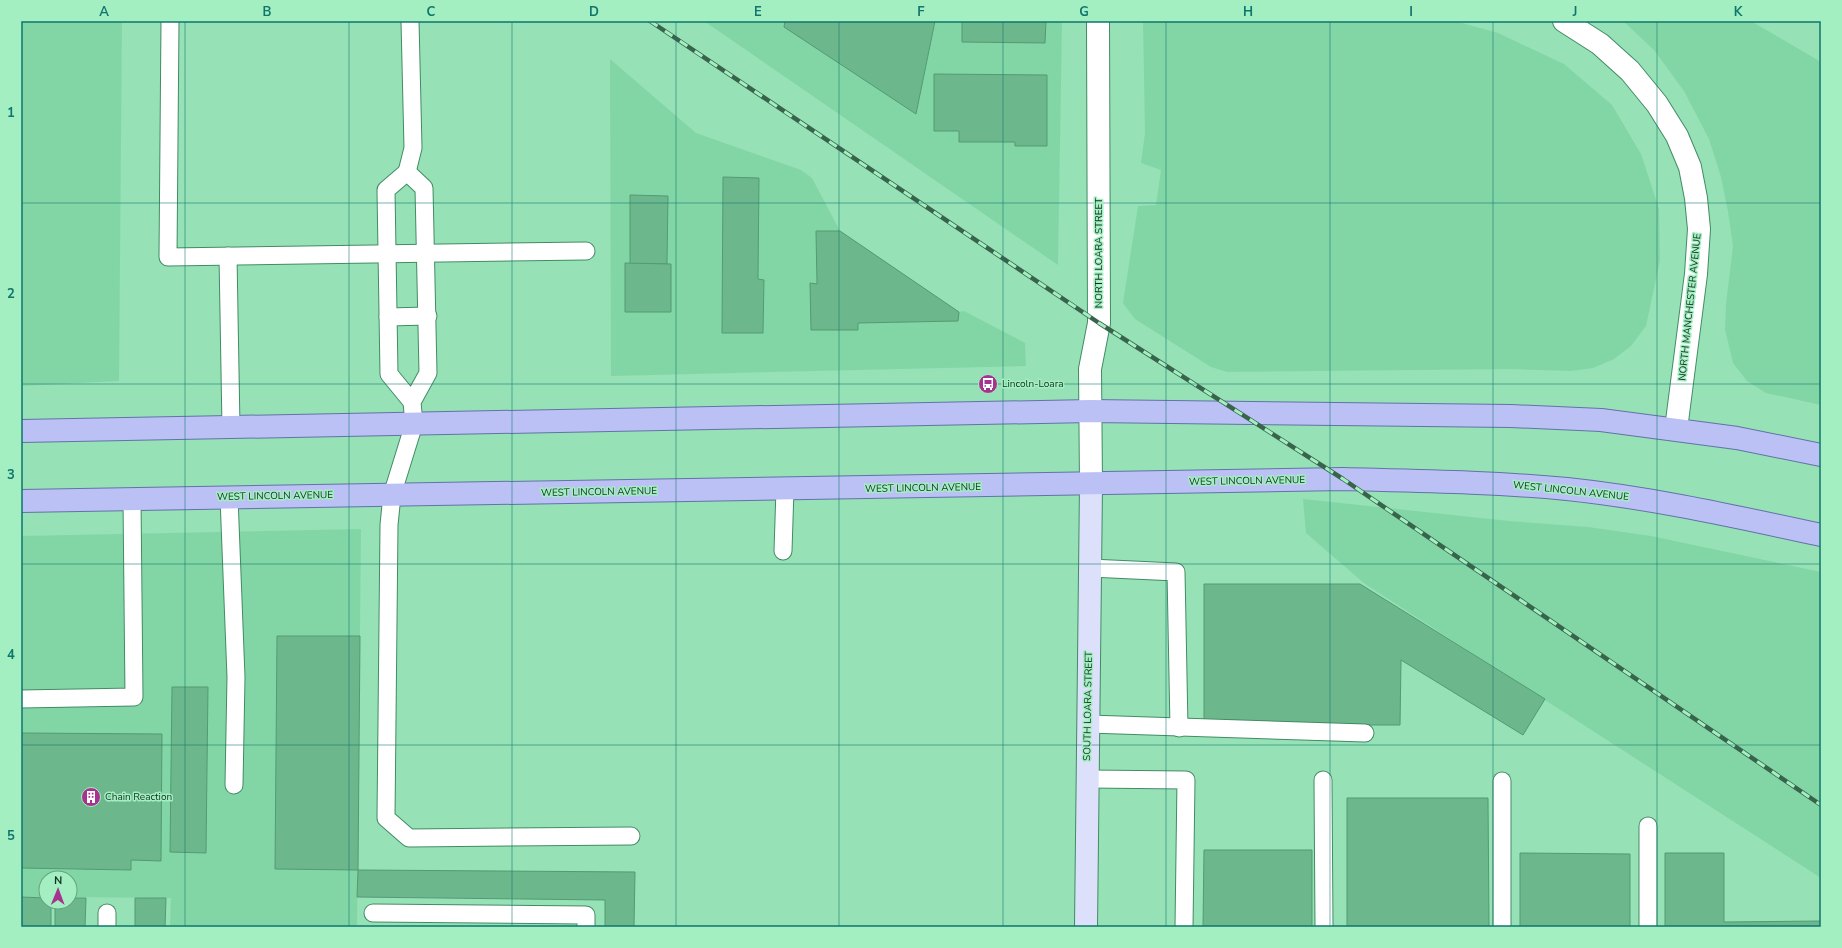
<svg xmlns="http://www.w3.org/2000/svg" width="1842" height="948" font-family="'Nunito Sans',sans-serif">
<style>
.built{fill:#82d6a6}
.building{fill:#6db78d;stroke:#529b73}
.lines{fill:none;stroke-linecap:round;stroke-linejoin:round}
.lane-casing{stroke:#428c65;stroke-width:19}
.street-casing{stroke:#428c65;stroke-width:24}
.secondary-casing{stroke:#428c65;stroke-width:24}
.primary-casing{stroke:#6273a7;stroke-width:24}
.lane{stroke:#fff;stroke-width:17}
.street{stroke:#fff;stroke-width:22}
.secondary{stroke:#dde0fa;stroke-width:22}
.primary{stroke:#bbc1f5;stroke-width:22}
.rail-casing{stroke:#38644b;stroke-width:4.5}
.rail{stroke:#a3efc2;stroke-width:3;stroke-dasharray:9;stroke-linecap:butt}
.grid{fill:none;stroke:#0f766e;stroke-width:1;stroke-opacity:0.55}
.labels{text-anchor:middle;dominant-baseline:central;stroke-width:3;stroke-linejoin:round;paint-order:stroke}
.street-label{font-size:10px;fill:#123120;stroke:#a3efc2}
.poi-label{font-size:10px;fill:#123120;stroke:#a3efc2;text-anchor:start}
.neatline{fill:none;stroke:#0f766e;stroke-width:1.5}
.grid-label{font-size:13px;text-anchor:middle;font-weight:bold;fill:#0f766e}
</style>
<rect width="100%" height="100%" fill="#96e1b5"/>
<g class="built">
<polygon points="21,21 122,21 119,381 21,386"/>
<polygon points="704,21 1062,21 1058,265"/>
<polygon points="1143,21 1455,21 1498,33 1564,64 1612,105 1641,154 1659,209 1660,260 1646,326 1631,346 1614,359 1593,368 1571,371 1512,369 1227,372 1211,367 1135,319 1123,303 1138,206 1156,205 1161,170 1141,163 1145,133"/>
<polygon points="1623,21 1751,21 1821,62 1821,405 1766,393 1747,381 1733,363 1725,329 1726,304 1733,246 1728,211 1721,177 1709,139 1684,91 1654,50"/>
<polygon points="610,59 696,133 801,170 812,178 840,231 959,312 964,311 1025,343 1026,366 611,376"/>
<polygon points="1303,499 1509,521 1588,527 1651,536 1821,572 1821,878 1365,584 1306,533"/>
<polygon points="361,529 357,927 170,927 171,898 70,897 70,878 46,878 46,897 21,897 21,536"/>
</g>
<g class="building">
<polygon points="785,21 935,21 916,114 784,27"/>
<polygon points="962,21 1046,21 1045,43 962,42"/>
<polygon points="934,74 1047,75 1047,146 1015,146 1015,142 959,142 959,131 934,131"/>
<polygon points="723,177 759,178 758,279 764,280 763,333 722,333"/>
<polygon points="630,195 668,196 667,264 630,264"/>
<polygon points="816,231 840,231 959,312 958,321 858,323 858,330 811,330 810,283 817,284"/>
<polygon points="625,263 671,264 671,312 625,312"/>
<polygon points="1204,584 1360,584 1545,699 1523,735 1401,660 1400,725 1204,725"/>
<polygon points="277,636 360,636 358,870 275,869"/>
<polygon points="172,687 208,687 206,853 170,852"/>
<polygon points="21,733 162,734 161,861 131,860 131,870 21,868"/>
<polygon points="1347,798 1488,798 1489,927 1347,927"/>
<polygon points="1204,850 1312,850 1312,927 1203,927"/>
<polygon points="1520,853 1630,854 1630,927 1520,927"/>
<polygon points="1665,853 1724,853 1724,922 1821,921 1821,927 1665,927"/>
<polygon points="358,870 635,872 634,927 605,927 605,900 357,897"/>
<polygon points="21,897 46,898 46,902 51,902 51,927 21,927"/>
<polygon points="70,898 86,898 85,927 55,927 55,902 70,902"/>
<polygon points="135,898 166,898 165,927 135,927"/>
</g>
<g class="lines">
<defs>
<g id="lane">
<polyline points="170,21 168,257 586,251"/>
<polyline points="407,172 413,148 410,21"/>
<polyline points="228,256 231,428"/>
<polyline points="388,317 428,316"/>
<polyline points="412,402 389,374 386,190 407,172 424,188 428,373 412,402 414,424 392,495 389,525 386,818 409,838 631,836"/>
<polyline points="229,497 236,677 234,785"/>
<polyline points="783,551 785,489"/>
<polyline points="1090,568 1176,572 1179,728"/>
<polyline points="21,699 134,697 132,499"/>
<polyline points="1088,724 1365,733"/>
<polyline points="1088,779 1186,780 1184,927"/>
<polyline points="1323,780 1324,927"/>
<polyline points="373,913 586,915 586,927"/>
<polyline points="107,927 107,913"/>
<polyline points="1502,927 1502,781"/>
<polyline points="1648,927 1648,826"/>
</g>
<g id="street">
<polyline points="1564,21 1600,44 1630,71 1657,104 1677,136 1690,167 1696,198 1699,229 1696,274 1676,429"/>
<polyline points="1091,485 1090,369 1099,323 1098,21"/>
</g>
<polyline id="secondary" points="1086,927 1091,485"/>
<g id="primary">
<polyline points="21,431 1091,411 1511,416 1601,420 1737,438 1821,455"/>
<path d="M21,501L1343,479C1418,481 1493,482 1567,489C1653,498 1737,517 1821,535"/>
</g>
</defs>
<use href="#lane" class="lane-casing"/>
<use href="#street" class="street-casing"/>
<use href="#secondary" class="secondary-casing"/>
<use href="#primary" class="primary-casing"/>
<use href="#lane" class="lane"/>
<use href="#street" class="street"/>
<use href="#secondary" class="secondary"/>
<use href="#primary" class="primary"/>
<defs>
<polyline id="rail" points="650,21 1099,323 1343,479 1821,805"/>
</defs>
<use href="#rail" class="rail-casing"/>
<use href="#rail" class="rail"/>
</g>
<path class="grid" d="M185,21V927M349,21V927M512,21V927M676,21V927M839,21V927M1003,21V927M1166,21V927M1330,21V927M1493,21V927M1657,21V927M21,203H1821M21,384H1821M21,564H1821M21,745H1821"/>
<defs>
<symbol id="bus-disc" viewBox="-11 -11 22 22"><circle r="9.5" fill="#a6338d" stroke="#a3efc2"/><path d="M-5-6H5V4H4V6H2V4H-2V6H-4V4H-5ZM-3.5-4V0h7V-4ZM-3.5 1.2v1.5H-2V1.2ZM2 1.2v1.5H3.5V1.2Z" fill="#fff"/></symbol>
<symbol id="building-disc" viewBox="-11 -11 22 22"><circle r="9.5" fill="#a6338d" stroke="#a3efc2"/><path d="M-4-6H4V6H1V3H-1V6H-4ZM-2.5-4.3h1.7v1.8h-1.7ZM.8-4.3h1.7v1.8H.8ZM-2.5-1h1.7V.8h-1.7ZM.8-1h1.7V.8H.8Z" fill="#fff"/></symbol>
</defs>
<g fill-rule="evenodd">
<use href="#bus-disc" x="977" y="373" width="22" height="22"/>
<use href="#building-disc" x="80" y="786" width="22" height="22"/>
</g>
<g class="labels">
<g class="street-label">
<text transform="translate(1099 253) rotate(-90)">NORTH LOARA STREET</text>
<text transform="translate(1690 307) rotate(-84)">NORTH MANCHESTER AVENUE</text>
<text transform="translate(1247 481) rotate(-1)">WEST LINCOLN AVENUE</text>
<text transform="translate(923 488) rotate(-1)">WEST LINCOLN AVENUE</text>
<text transform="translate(1571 491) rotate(6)">WEST LINCOLN AVENUE</text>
<text transform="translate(599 492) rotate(-1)">WEST LINCOLN AVENUE</text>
<text transform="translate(275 496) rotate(-1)">WEST LINCOLN AVENUE</text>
<text transform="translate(1088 706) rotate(-89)">SOUTH LOARA STREET</text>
</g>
<g class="poi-label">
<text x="1002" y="384">Lincoln-Loara</text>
<text x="105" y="797">Chain Reaction</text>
</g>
</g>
<rect width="1842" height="948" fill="none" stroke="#a3efc2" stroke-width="44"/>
<g transform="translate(58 890) rotate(1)"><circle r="19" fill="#a3efc2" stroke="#69a381"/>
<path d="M0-3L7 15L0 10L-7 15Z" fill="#a6338d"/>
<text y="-6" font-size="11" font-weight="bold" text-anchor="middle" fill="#123120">N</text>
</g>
<rect x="22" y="22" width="1798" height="904" class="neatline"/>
<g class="grid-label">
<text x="104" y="16">A</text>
<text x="267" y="16">B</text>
<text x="431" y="16">C</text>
<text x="594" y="16">D</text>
<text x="758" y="16">E</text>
<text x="921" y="16">F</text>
<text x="1084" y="16">G</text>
<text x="1248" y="16">H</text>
<text x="1411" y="16">I</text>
<text x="1575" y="16">J</text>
<text x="1738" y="16">K</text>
<text x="11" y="117">1</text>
<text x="11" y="298">2</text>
<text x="11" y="479">3</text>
<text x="11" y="659">4</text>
<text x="11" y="840">5</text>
</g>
</svg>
